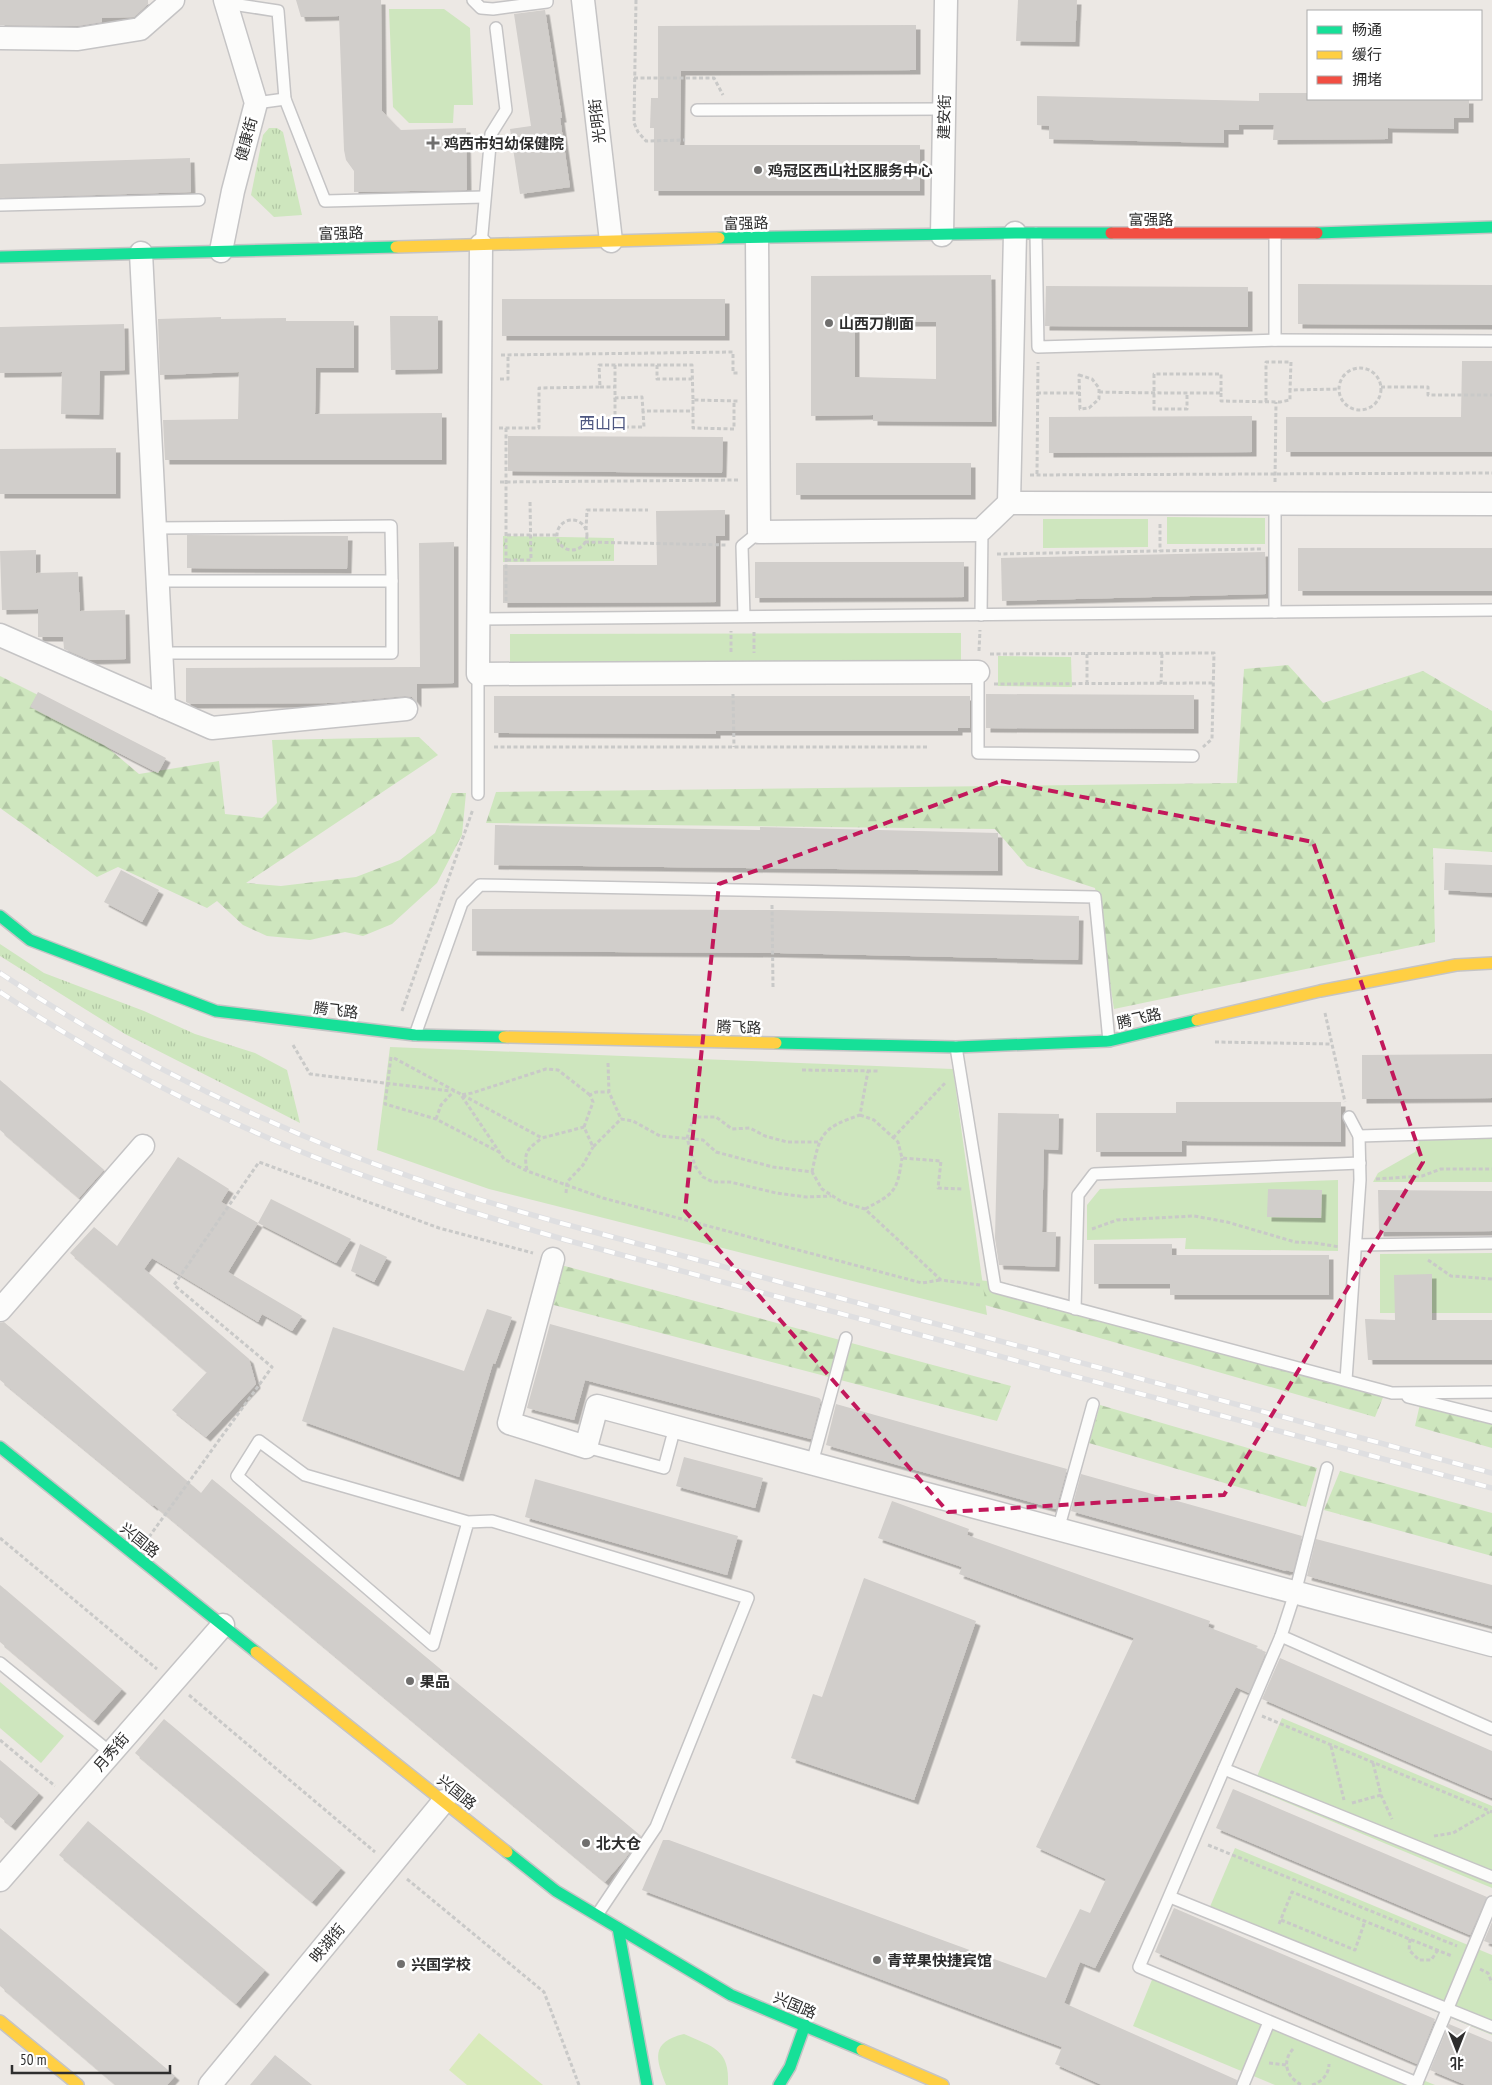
<svg xmlns="http://www.w3.org/2000/svg" width="1492" height="2085" font-family="'PT Sans Narrow','Noto Sans SC',sans-serif">
<style>
.grass{fill:url(#grass-tufts)}
.forest{fill:url(#forest-firs)}
.park{fill:#cee6be}
.pitch{fill:#d9eabb}
.building{fill:#d1cecb;fill-rule:evenodd;filter:url(#shadow)}
.lines{fill:none;stroke-linecap:round;stroke-linejoin:round}
.lane-casing{stroke:#c5c4c5;stroke-width:14}
.street-casing{stroke:#c5c4c5;stroke-width:25}
.fast-casing{stroke:#c5c4c5;stroke-width:14}
.slow-casing{stroke:#c5c4c5;stroke-width:14}
.jam-casing{stroke:#c5c4c5;stroke-width:14}
.path{stroke:#c9c9c8;stroke-width:3;stroke-dasharray:4 2.5;stroke-linecap:butt}
.lane{stroke:#fcfcfb;stroke-width:11}
.street{stroke:#fcfcfb;stroke-width:22}
.fast{stroke:#16e098;stroke-width:11}
.slow{stroke:#ffcf43;stroke-width:11}
.jam{stroke:#f24e42;stroke-width:11}
.rail-casing{stroke:#dfdfe1;stroke-width:5.5}
.rail{stroke:#fff;stroke-width:4;stroke-dasharray:11;stroke-linecap:butt}
.marked{fill:none;stroke:#c2185b;stroke-width:4;stroke-dasharray:10 6;stroke-linejoin:round}
.poi-dot{fill:#706f6e;stroke:#fff;stroke-width:2}
.labels{text-anchor:middle;dominant-baseline:central;stroke-width:5;stroke-linejoin:round;paint-order:stroke}
.street-label{font-size:15px;fill:#2e2e2e;stroke:#fff}
.poi-label{font-size:15px;font-weight:bold;fill:#2e2e2e;stroke:#fff;text-anchor:start}
.neighbourhood-label{font-size:16px;fill:#4d5680;stroke:#fff}
</style>
<defs>
<pattern id="grass-tufts" width="24" height="20" patternUnits="userSpaceOnUse" patternTransform="scale(1.25)"><rect width="24" height="20" fill="#cee6be"/><path d="M3 7l-1-3M5 7V3M7 7l1-3M15 17l-1-3M17 17v-4M19 17l1-3" fill="none" stroke="#b1c6a4"/></pattern>
<pattern id="forest-firs" width="22" height="20" patternUnits="userSpaceOnUse" patternTransform="scale(1.25)"><rect width="22" height="20" fill="#cee6be"/><path d="M5 1l3.5 6h-7zM16 11l3.5 6h-7z" fill="#b1c6a4"/></pattern>
<filter id="shadow"><feDropShadow dx="4.5" dy="4.5" stdDeviation="0" flood-color="#0004"/></filter>
</defs>
<rect width="100%" height="100%" fill="#ece8e4"/>
<g class="grass">
<polygon points="269,128 277,128 283,132 302,215 274,217 251,195 263,135"/>
<polygon points="503,536 614,538 614,561 503,562"/>
<polygon points="0,944 44,973 144,1011 195,1034 255,1053 287,1070 300,1123 125,1034 0,956"/>
</g>
<g class="forest">
<polygon points="1288,665 1323,703 1423,671 1492,711 1492,852 1433,848 1435,942 1114,1009 1095,888 1027,866 995,829 486,823 496,792 1237,783 1244,669"/>
<polygon points="0,676 56,704 139,774 219,761 225,814 262,818 277,803 272,740 419,737 438,755 246,883 281,886 356,877 400,860 435,833 452,793 466,793 462,835 437,883 392,924 363,936 345,932 310,940 267,936 243,925 217,901 207,908 118,867 97,877 0,808"/>
<polygon points="561,1265 1011,1386 997,1421 550,1304"/>
<polygon points="975,1280 1002,1282 1384,1395 1375,1417 971,1301"/>
<polygon points="1420,1404 1492,1423 1492,1448 1415,1426"/>
<polygon points="1100,1405 1317,1468 1306,1507 1089,1443"/>
<polygon points="1340,1471 1492,1513 1492,1556 1324,1510"/>
</g>
<g class="park">
<polygon points="389,9 444,9 470,28 473,105 454,105 453,123 409,123 393,107"/>
<polygon points="1167,517 1265,518 1265,544 1167,544"/>
<polygon points="1043,519 1148,519 1148,547 1043,548"/>
<polygon points="961,633 961,666 510,666 510,634"/>
<polygon points="998,656 1071,657 1072,687 998,686"/>
<polygon points="390,1047 953,1069 987,1315 489,1189 377,1150"/>
<polygon points="1492,1138 1492,1182 1373,1182 1378,1173 1415,1152 1420,1139"/>
<polygon points="1338,1180 1338,1251 1185,1249 1186,1238 1087,1240 1087,1205 1100,1189"/>
<polygon points="1492,1253 1492,1313 1380,1313 1380,1254"/>
<polygon points="0,1682 64,1736 41,1763 0,1728"/>
<polygon points="1282,1718 1492,1806 1492,1888 1252,1788"/>
<polygon points="1235,1848 1492,1955 1492,2035 1206,1916"/>
<polygon points="1156,1970 1435,2085 1275,2085 1133,2026"/>
<path d="M684,2034C713,2047 730,2049 728,2085H666C656,2059 650,2042 684,2034Z"/>
</g>
<polygon class="pitch" points="479,2033 543,2085 467,2085 449,2070"/>
<g class="building">
<polygon points="0,0 148,0 148,4 134,17 102,18 102,22 77,26 0,25"/>
<polygon points="296,0 381,0 382,111 400,130 466,128 467,190 354,192 354,171 346,160 344,150 339,16 301,17"/>
<polygon points="1018,0 1077,0 1075,42 1016,41"/>
<polygon points="545,10 562,118 560,118 570,187 520,194 510,129 531,126 514,14"/>
<polygon points="916,25 916,70 681,71 680,145 920,145 920,191 654,191 654,128 650,128 651,98 658,98 658,26"/>
<polygon points="1259,93 1308,93 1308,99 1469,99 1469,118 1454,118 1454,129 1388,128 1388,139 1273,140 1274,125 1239,125 1239,130 1224,130 1224,143 1049,139 1049,126 1037,125 1037,96 1259,101"/>
<polygon points="190,158 191,192 0,198 0,164"/>
<path d="M991,275L992,422L873,421V415L811,416V276ZM855,322H936V379L855,377Z"/>
<polygon points="1298,284 1492,285 1492,325 1298,324"/>
<polygon points="1046,286 1248,287 1248,327 1045,326"/>
<rect x="502" y="299" width="223" height="37"/>
<polygon points="390,316 438,316 438,369 391,370"/>
<polygon points="221,317 221,319 286,318 286,321 354,321 354,368 316,368 315,414 442,413 442,460 165,460 163,420 238,419 239,372 160,375 158,319"/>
<polygon points="124,324 125,370 100,371 99,415 61,414 62,372 0,373 0,327"/>
<polygon points="1462,361 1492,361 1492,452 1286,452 1286,417 1461,417"/>
<polygon points="1252,416 1252,452 1049,453 1049,417"/>
<polygon points="508,436 723,437 722,473 508,471"/>
<polygon points="116,448 116,494 0,494 0,449"/>
<rect x="796" y="463" width="175" height="32"/>
<polygon points="725,510 725,536 716,536 716,602 503,603 503,565 657,565 656,511"/>
<polygon points="187,535 348,536 347,569 187,568"/>
<polygon points="454,542 454,683 417,684 417,703 412,697 405,696 331,703 190,704 186,702 186,668 420,667 419,543"/>
<rect x="1298" y="548" width="194" height="43"/>
<polygon points="36,550 36,573 78,572 80,611 125,610 126,659 90,660 64,649 63,637 38,637 38,609 2,610 0,551"/>
<polygon points="1265,552 1266,594 1002,601 1001,558"/>
<polygon points="755,562 964,562 964,597 755,598"/>
<polygon points="38,692 166,758 158,773 30,707"/>
<polygon points="986,694 1194,695 1194,729 986,728"/>
<polygon points="494,696 970,696 970,728 958,728 958,731 716,731 716,734 494,733"/>
<polygon points="495,825 760,830 760,827 998,833 998,871 494,865"/>
<polygon points="1445,863 1492,865 1492,893 1444,890"/>
<polygon points="121,870 159,890 142,922 104,902"/>
<polygon points="472,909 780,910 1079,916 1078,960 779,953 472,951"/>
<polygon points="1492,1054 1492,1098 1362,1099 1362,1055"/>
<polygon points="0,1080 104,1170 79,1198 0,1130"/>
<polygon points="1176,1102 1341,1102 1341,1142 1182,1141 1182,1152 1096,1152 1096,1113 1176,1113"/>
<polygon points="998,1113 1059,1114 1058,1150 1044,1149 1042,1232 1056,1232 1055,1267 999,1265 995,1238"/>
<polygon points="178,1157 229,1189 221,1202 258,1223 228,1272 302,1316 292,1331 262,1314 258,1322 152,1258 144,1269 249,1359 256,1384 206,1437 172,1410 207,1372 70,1253 94,1227 117,1246"/>
<polygon points="1268,1189 1322,1190 1321,1218 1267,1217"/>
<polygon points="1378,1190 1492,1191 1492,1231 1379,1232"/>
<polygon points="271,1199 351,1239 336,1263 258,1223"/>
<polygon points="360,1244 387,1257 374,1282 351,1271"/>
<polygon points="1094,1244 1172,1244 1172,1255 1329,1255 1329,1295 1170,1295 1170,1284 1094,1284"/>
<polygon points="1432,1274 1432,1320 1492,1320 1492,1360 1368,1360 1365,1319 1395,1320 1394,1275"/>
<polygon points="487,1309 512,1317 495,1364 493,1363 459,1477 302,1421 333,1327 464,1371"/>
<polygon points="4,1322 201,1493 212,1479 641,1836 625,1859 605,1882 154,1505 153,1506 0,1380 0,1323"/>
<polygon points="550,1324 819,1398 821,1400 811,1439 585,1380 574,1420 527,1408"/>
<polygon points="836,1404 1067,1469 1056,1509 826,1445"/>
<polygon points="684,1457 763,1478 755,1508 676,1486"/>
<polygon points="1081,1474 1302,1536 1293,1572 1286,1570 1286,1571 1071,1511"/>
<polygon points="535,1479 738,1536 727,1575 525,1517"/>
<polygon points="892,1501 969,1529 967,1535 1210,1621 1208,1627 1258,1646 1256,1648 1266,1652 1249,1693 1236,1687 1095,1968 1080,1962 1064,2003 1237,2080 1236,2085 1102,2085 1055,2064 1062,2047 642,1890 663,1840 669,1840 1046,1978 1080,1909 1090,1913 1106,1879 1036,1847 1134,1638 959,1574 962,1567 878,1538"/>
<polygon points="1316,1539 1492,1585 1492,1626 1307,1576"/>
<polygon points="864,1578 976,1621 914,1800 791,1758 813,1694 822,1697"/>
<polygon points="0,1585 122,1689 94,1721 0,1642"/>
<polygon points="1280,1658 1492,1751 1492,1798 1262,1699"/>
<polygon points="164,1719 341,1868 312,1902 135,1753"/>
<polygon points="0,1760 39,1793 11,1826 0,1817"/>
<polygon points="1233,1789 1487,1897 1470,1935 1216,1828"/>
<polygon points="88,1821 265,1970 236,2004 59,1855"/>
<polygon points="1174,1908 1435,2019 1417,2064 1155,1952"/>
<polygon points="1492,1922 1492,1944 1484,1941"/>
<polygon points="0,1928 175,2076 167,2085 116,2085 0,1986"/>
<polygon points="1449,2024 1492,2042 1492,2085 1466,2085 1430,2070"/>
<polygon points="275,2055 312,2085 250,2085"/>
</g>
<g class="lines">
<defs>
<g id="lane">
<polyline points="473,0 481,8 493,9 547,2 547,0"/>
<polyline points="226,3 278,11 285,99 325,201 484,197"/>
<polyline points="256,103 285,99"/>
<polyline points="697,110 944,109"/>
<polyline points="0,205 199,200"/>
<polyline points="1036,233 1038,347 1280,340 1492,341"/>
<polyline points="1275,234 1275,340"/>
<polyline points="481,245 491,134 506,110 496,28"/>
<polyline points="155,528 391,526 392,581"/>
<polyline points="158,581 392,581 392,653 161,653"/>
<polyline points="1275,612 1275,504"/>
<polyline points="981,615 982,529"/>
<polyline points="744,616 742,546 759,532"/>
<polyline points="479,619 1492,610"/>
<polyline points="978,672 978,753 1193,756"/>
<polyline points="478,674 478,794"/>
<polyline points="415,1035 462,903 480,885 1095,897 1109,1041"/>
<polyline points="956,1047 995,1287 1392,1393 1492,1392"/>
<polyline points="1359,1136 1492,1132"/>
<polyline points="1356,1245 1492,1243"/>
<polyline points="1075,1309 1078,1195 1094,1174 1360,1163"/>
<polyline points="1346,1380 1360,1180 1359,1136 1349,1117"/>
<polyline points="1408,1397 1492,1418"/>
<polyline points="586,1447 664,1468 675,1427"/>
<polyline points="812,1463 846,1338"/>
<polyline points="1327,1468 1295,1593 1281,1636 1492,1729"/>
<polyline points="468,1522 305,1475 259,1441 237,1476 433,1645 468,1522 492,1521 748,1598 656,1827 597,1915"/>
<polyline points="1058,1530 1093,1404"/>
<polyline points="1281,1636 1139,1967 1417,2083"/>
<polyline points="0,1663 111,1753"/>
<polyline points="1224,1769 1492,1877"/>
<polyline points="1170,1897 1492,2027"/>
<polyline points="1243,2085 1269,2022"/>
<polyline points="1416,2085 1492,1902"/>
</g>
<g id="street">
<polyline points="583,0 611,241"/>
<polyline points="0,38 78,39 140,29 173,0"/>
<polyline points="942,235 946,0"/>
<polyline points="757,237 759,532 981,530 1009,503 1015,233"/>
<polyline points="481,245 478,674 978,672"/>
<polyline points="221,251 233,191 256,103 225,0"/>
<polyline points="141,253 164,707"/>
<polyline points="1009,503 1492,504"/>
<polyline points="0,635 212,728 406,709"/>
<polyline points="553,1259 509,1423 586,1447 597,1406 1492,1645"/>
<polyline points="0,1310 143,1146"/>
<polyline points="0,1880 223,1625"/>
<polyline points="210,2085 444,1801"/>
</g>
<g id="fast">
<polyline points="1317,233 1492,227"/>
<polyline points="719,238 1015,233 1111,233"/>
<polyline points="0,257 396,247"/>
<polyline points="0,916 30,940 216,1011 415,1035 504,1037"/>
<polyline points="776,1043 956,1047 1109,1041 1197,1020"/>
<polyline points="0,1447 256,1652"/>
<polyline points="507,1852 556,1891 731,1995 862,2050"/>
<polyline points="618,1928 647,2085"/>
<polyline points="779,2085 790,2067 805,2025"/>
</g>
<g id="slow">
<polyline points="396,247 719,238"/>
<polyline points="1197,1020 1320,991 1456,965 1492,963"/>
<polyline points="504,1037 776,1043"/>
<polyline points="256,1652 507,1852"/>
<polyline points="0,2021 78,2085"/>
<polyline points="862,2050 943,2085"/>
</g>
<polyline id="jam" points="1111,233 1317,233"/>
</defs>
<use href="#lane" class="lane-casing"/>
<use href="#street" class="street-casing"/>
<use href="#fast" class="fast-casing"/>
<use href="#slow" class="slow-casing"/>
<use href="#jam" class="jam-casing"/>
<g class="path">
<polyline points="636,0 634,123 638,132 646,141 685,140"/>
<polyline points="634,78 714,78 723,95"/>
<polyline points="501,355 733,352 733,373 738,373"/>
<polyline points="615,365 615,398 642,397 643,411 693,411"/>
<polyline points="657,365 657,379 692,379"/>
<circle cx="1360" cy="389" r="21"/>
<polygon points="1079,375 1092,379 1099,388 1099,399 1089,408 1080,409"/>
<polyline points="500,379 508,379 508,356"/>
<polyline points="600,387 614,387"/>
<polyline points="1381,387 1428,387 1428,395 1492,395"/>
<path d="M1099,392C1140,393 1180,393 1221,393V374H1154V409H1187V393"/>
<polyline points="1037,393 1080,393"/>
<polyline points="1221,393 1221,401 1280,402 1290,400 1290,390 1339,389"/>
<polyline points="615,398 615,427 644,427 643,411"/>
<polyline points="693,400 693,428 734,429 734,401"/>
<polyline points="1266,402 1266,362 1291,362 1290,390"/>
<polyline points="499,428 539,428 539,388 600,387 599,365 692,365 693,400 738,401"/>
<polyline points="506,428 506,603"/>
<polyline points="1037,474 1038,362"/>
<polyline points="1030,475 1492,473"/>
<polyline points="500,482 739,480"/>
<polyline points="1275,482 1276,402"/>
<circle cx="572" cy="535" r="15"/>
<polyline points="1160,524 1160,551"/>
<polyline points="586,530 587,510 648,510"/>
<polyline points="507,535 556,535"/>
<polyline points="585,542 727,545"/>
<polyline points="997,554 1261,549"/>
<polyline points="507,560 531,560 530,501"/>
<polyline points="754,632 754,653"/>
<polyline points="979,651 980,630"/>
<polyline points="731,652 731,631"/>
<polyline points="990,654 1214,653 1212,739 1203,747"/>
<polyline points="1087,654 1087,684"/>
<polyline points="994,684 1213,683"/>
<polyline points="1161,684 1162,654"/>
<polyline points="733,694 734,747"/>
<polyline points="494,747 928,747"/>
<polyline points="772,905 773,987"/>
<polyline points="402,1011 473,809"/>
<polyline points="1325,1013 1345,1102"/>
<polyline points="1215,1042 1332,1044"/>
<polyline points="293,1045 310,1074 451,1091"/>
<polyline points="391,1057 385,1104 436,1119 499,1152"/>
<polyline points="394,1058 542,1138 584,1127 593,1147 621,1119 633,1121 660,1136 703,1140 716,1152 773,1167 812,1172 822,1189 842,1202 865,1209 941,1280 980,1285"/>
<polyline points="608,1063 609,1092 621,1119"/>
<polyline points="802,1070 878,1071"/>
<polyline points="590,1095 558,1070 546,1069 472,1093 461,1095 504,1159 527,1171 603,1198 922,1283 940,1280"/>
<polyline points="860,1115 874,1120 898,1142 902,1158 941,1161 938,1188 963,1189"/>
<polyline points="436,1119 441,1105 454,1091"/>
<polyline points="584,1127 593,1102 590,1095 596,1092 609,1092"/>
<polyline points="893,1138 946,1082"/>
<polyline points="818,1142 787,1142 765,1136 750,1128 732,1129 716,1117 694,1117 687,1138 695,1166 703,1177 713,1182 730,1182 776,1193 806,1197 831,1196"/>
<path d="M527,1170C523,1151 528,1149 542,1138"/>
<path d="M812,1172C820,1133 822,1128 860,1115L868,1071"/>
<polyline points="1376,1179 1422,1176 1441,1169 1492,1169"/>
<polyline points="566,1193 567,1182 583,1165 593,1147"/>
<path d="M865,1209C895,1193 897,1192 902,1158"/>
<polyline points="1092,1229 1117,1220 1194,1216 1227,1222 1295,1242 1315,1243 1340,1247"/>
<polyline points="1428,1260 1451,1276 1492,1279"/>
<polyline points="149,1537 272,1367 174,1285 259,1162 439,1228 533,1253"/>
<polyline points="0,1538 157,1669"/>
<polyline points="189,1695 375,1852"/>
<polyline points="1262,1716 1492,1812"/>
<polyline points="0,1740 55,1786"/>
<polyline points="1331,1746 1344,1800"/>
<polyline points="1373,1763 1381,1795 1392,1819"/>
<polyline points="1352,1803 1381,1795"/>
<polyline points="1434,1836 1453,1833 1489,1812"/>
<polyline points="1208,1845 1457,1946"/>
<polyline points="407,1879 544,1992 579,2085"/>
<polyline points="1281,1920 1355,1950 1365,1921"/>
<polyline points="1279,1924 1292,1892 1452,1956"/>
<polyline points="1410,1939 1409,1950 1419,1960 1431,1960 1438,1950"/>
<polyline points="1480,1969 1488,1973 1492,1983"/>
<path d="M1293,2049C1281,2062 1287,2078 1302,2085"/>
<polyline points="1269,2063 1286,2065"/>
<path d="M1312,2085C1322,2082 1329,2074 1329,2064"/>
</g>
<use href="#lane" class="lane"/>
<use href="#street" class="street"/>
<use href="#fast" class="fast"/>
<use href="#slow" class="slow"/>
<use href="#jam" class="jam"/>
<defs>
<g id="rail">
<path d="M0,973C130,1059 272,1130 420,1180C477,1200 535,1216 594,1232L1492,1473"/>
<path d="M0,992C88,1050 183,1102 280,1143C373,1182 469,1212 566,1240L1492,1488"/>
</g>
</defs>
<use href="#rail" class="rail-casing"/>
<use href="#rail" class="rail"/>
</g>
<path class="marked" d="M1001,781L1313,842L1423,1162L1224,1495L948,1512L685,1211L719,884Z"/>
<g class="poi-dot">
<path d="M430.5 135.5h5v5h5v5h-5v5h-5v-5h-5v-5h5z"/>
<circle cx="758" cy="170" r="5"/>
<circle cx="829" cy="323" r="5"/>
<circle cx="410" cy="1681" r="5"/>
<circle cx="586" cy="1843" r="5"/>
<circle cx="877" cy="1960" r="5"/>
<circle cx="401" cy="1964" r="5"/>
</g>
<g class="labels">
<g class="street-label">
<text transform="translate(944 117) rotate(-89)">建安街</text>
<text transform="translate(597 121) rotate(-97)">光明街</text>
<text transform="translate(246 139) rotate(-75)">健康街</text>
<text x="1151" y="219">富强路</text>
<text transform="translate(746 223) rotate(-1)">富强路</text>
<text transform="translate(341 233) rotate(-1)">富强路</text>
<text transform="translate(336 1010) rotate(7)">腾飞路</text>
<text transform="translate(1139 1018) rotate(-13)">腾飞路</text>
<text transform="translate(739 1027) rotate(2)">腾飞路</text>
<text transform="translate(140 1540) rotate(39)">兴国路</text>
<text transform="translate(111 1752) rotate(-49)">月秀街</text>
<text transform="translate(457 1792) rotate(39)">兴国路</text>
<text transform="translate(327 1943) rotate(-50)">映湖街</text>
<text transform="translate(795 2005) rotate(23)">兴国路</text>
</g>
<g class="poi-label">
<text x="444" y="143">鸡西市妇幼保健院</text>
<text x="768" y="170">鸡冠区西山社区服务中心</text>
<text x="839" y="323">山西刀削面</text>
<text x="420" y="1681">果品</text>
<text x="596" y="1843">北大仓</text>
<text x="887" y="1960">青苹果快捷宾馆</text>
<text x="411" y="1964">兴国学校</text>
</g>
<g class="neighbourhood-label">
<text x="603" y="423">西山口</text>
</g>
</g>
<rect x="1307" y="10" width="175" height="90" fill="#ffffff" stroke="#ababab"/>
<rect x="1317" y="26" width="25" height="8" fill="#16e098" stroke="#ababab"/>
<text x="1352" y="35" font-size="15" fill="#2e2e2e">畅通</text>
<rect x="1317" y="51" width="25" height="8" fill="#ffcf43" stroke="#ababab"/>
<text x="1352" y="60" font-size="15" fill="#2e2e2e">缓行</text>
<rect x="1317" y="76" width="25" height="8" fill="#f24e42" stroke="#ababab"/>
<text x="1352" y="85" font-size="15" fill="#2e2e2e">拥堵</text>
<g transform="translate(1457 2050) rotate(180)" stroke="#ffffff" stroke-width="4" paint-order="stroke">
<path d="M0-4L9 19L0 12L-9 19Z" fill="#2e2e2e"/>
<text y="-8" font-size="14" font-weight="bold" text-anchor="middle" fill="#2e2e2e">北</text>
</g>
<path d="M12 2065v8h158v-8" fill="none" stroke="#2e2e2e" stroke-width="2.5"/>
<text x="20" y="2065" font-size="15" fill="#2e2e2e" stroke="#ffffff" stroke-width="4" paint-order="stroke">50 m</text>
</svg>
